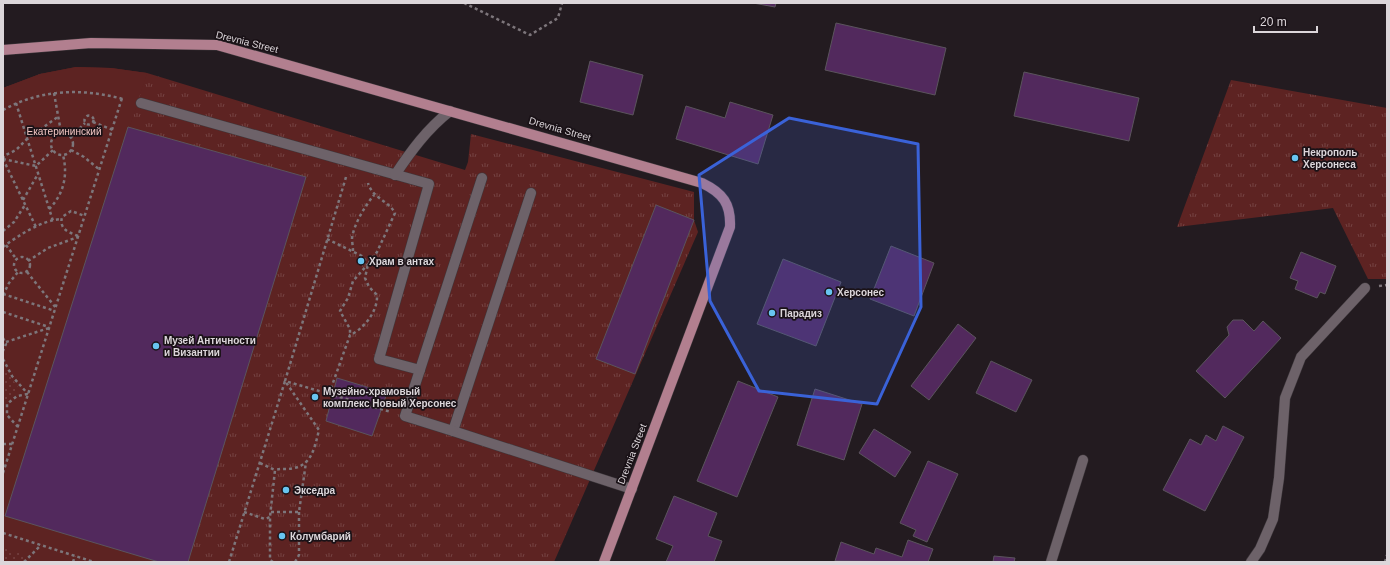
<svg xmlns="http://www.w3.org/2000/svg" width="1390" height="565" font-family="Helvetica,sans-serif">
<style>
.grass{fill:url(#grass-tufts)}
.park{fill:#5d2322}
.garden{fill:url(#garden-dots)}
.building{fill:#52295d;stroke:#5b545d}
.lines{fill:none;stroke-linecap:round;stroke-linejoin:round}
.minor-casing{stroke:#3e383c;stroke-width:11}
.major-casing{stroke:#3e383c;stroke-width:11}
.path{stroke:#7d767b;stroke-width:2.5;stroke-dasharray:3 3;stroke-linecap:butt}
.minor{stroke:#6d6269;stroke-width:10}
.major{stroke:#b27f8f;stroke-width:10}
.marked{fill:#3a62d8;fill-opacity:0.2;stroke:#3a62d8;stroke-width:3;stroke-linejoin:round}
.poi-dot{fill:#68c4f0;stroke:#1a1217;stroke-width:1.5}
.labels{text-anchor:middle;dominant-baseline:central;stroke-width:3.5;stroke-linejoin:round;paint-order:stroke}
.street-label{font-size:10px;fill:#dcd6da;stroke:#1a1217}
.park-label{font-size:10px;fill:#f2c5c2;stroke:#1a1217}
.poi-label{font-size:10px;font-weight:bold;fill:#dcd6da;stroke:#1a1217;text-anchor:start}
</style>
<defs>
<pattern id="grass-tufts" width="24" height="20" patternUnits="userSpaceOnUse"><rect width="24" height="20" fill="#5d2322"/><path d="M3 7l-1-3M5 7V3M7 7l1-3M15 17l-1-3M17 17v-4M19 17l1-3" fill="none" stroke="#744242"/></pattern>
<pattern id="garden-dots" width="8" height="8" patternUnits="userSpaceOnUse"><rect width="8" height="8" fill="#5d2322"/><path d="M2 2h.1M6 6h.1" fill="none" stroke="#744242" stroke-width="1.8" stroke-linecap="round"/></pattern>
</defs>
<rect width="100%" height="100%" fill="#231b20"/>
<g class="grass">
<polygon points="76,67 111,68 147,73 465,170 468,162 471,134 694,192 694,220 698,232 554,562 3,562 3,88 40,74"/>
<polygon points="1231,80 1387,108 1387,279 1368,279 1333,208 1177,227"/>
</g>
<polygon class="park" points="76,67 111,68 147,73 5,515 159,562 3,562 3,88 40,74"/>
<g class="garden">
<polygon points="3,366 20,390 11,395 4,406"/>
<polygon points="3,548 28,556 22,562 3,562"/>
</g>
<g class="building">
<polygon points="753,3 776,3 775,7"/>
<polygon points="836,23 946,48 935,95 825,70"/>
<polygon points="590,61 643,75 633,115 580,102"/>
<polygon points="1024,72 1139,98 1129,141 1014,116"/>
<polygon points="730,102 773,115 758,164 676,139 686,106 725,118"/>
<polygon points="128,127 306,177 188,562 159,562 5,516"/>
<polygon points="656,205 694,220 635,374 596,359"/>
<polygon points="891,246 934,263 914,316 870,299"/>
<polygon points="1301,252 1336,266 1325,294 1320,292 1317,298 1295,289 1298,281 1290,278"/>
<polygon points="783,259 841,282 816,346 757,324"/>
<polygon points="1233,320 1243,320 1254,331 1263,321 1281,338 1225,398 1196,371 1229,335 1227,327"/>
<polygon points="958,324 976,338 929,400 911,386"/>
<polygon points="991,361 1032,380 1016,412 976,393"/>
<polygon points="337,378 387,393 372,436 326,421"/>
<polygon points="738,381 778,397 737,497 697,481"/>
<polygon points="815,389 862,404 844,460 797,445"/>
<polygon points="1223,426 1244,437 1205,511 1163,490 1190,439 1201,445 1206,435 1216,441"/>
<polygon points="874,429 911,452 895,477 859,453"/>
<polygon points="928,461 958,474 927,542 913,536 916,530 900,523"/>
<polygon points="674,496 717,513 708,536 722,541 714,562 666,562 673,546 656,539"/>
<polygon points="908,540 933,549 928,562 835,561 841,542 874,554 876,548 902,557"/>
<polygon points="994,556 1015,558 1014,562 993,562"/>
</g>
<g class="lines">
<defs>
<g id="minor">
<polyline points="141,103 429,184 379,359 420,370"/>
<path d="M395,175C411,151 427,129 450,111"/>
<polyline points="531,193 453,431 632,489"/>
<polyline points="453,431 405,416 482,178"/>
<polyline points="1051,562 1083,460"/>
<polyline points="1251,562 1260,549 1273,519 1279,478 1285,398 1301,357 1365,288"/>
</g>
<path id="major" d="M3,50L91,43L217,45L702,183C723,193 731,204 730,227L604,562"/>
</defs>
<use href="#minor" class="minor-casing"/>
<use href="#major" class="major-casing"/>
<g class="path">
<polyline points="464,3 530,35 558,18 562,3"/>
<polyline points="54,93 61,132"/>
<polyline points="16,103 53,221"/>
<path d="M3,110C41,89 82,88 123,99"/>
<circle cx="89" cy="120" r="4.5"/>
<polyline points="93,122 113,130"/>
<circle cx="62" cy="144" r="11"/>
<polyline points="71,137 85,123"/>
<polyline points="71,150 84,157 100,170"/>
<polyline points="3,159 36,227"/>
<polyline points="3,159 4,156 16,150 27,139 59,116"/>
<polyline points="3,159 36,166 53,150"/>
<polyline points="346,177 285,381 391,412"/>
<polyline points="23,200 38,174"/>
<path d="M49,209C64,194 68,175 63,155"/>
<polyline points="3,231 14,222 25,205"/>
<path d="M78,236C68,232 59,229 62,217L71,211L85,216"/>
<polyline points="327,239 362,256 368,264 353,281 348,298 340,311 350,329 350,335"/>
<polyline points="6,245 17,260"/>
<path d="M3,247C19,235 42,220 62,219"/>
<path d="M353,251C353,247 352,242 352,238C354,224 365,206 374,195"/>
<circle cx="22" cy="265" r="8"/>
<polyline points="28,261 48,248 78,237"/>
<polyline points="27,272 56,308"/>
<polyline points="1379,286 1387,285"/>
<polyline points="3,294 55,311"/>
<polyline points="3,295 9,283 18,272"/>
<polyline points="3,312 49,327"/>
<polyline points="3,338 6,344 3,351"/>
<polyline points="6,342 49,328"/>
<polyline points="3,359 12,376 28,394"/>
<path d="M329,394L350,335C364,329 378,311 377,295L369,287L365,278L368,264L377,252L395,213C388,200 373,199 368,183"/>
<polyline points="18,427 7,415 7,404 17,396 28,394"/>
<polyline points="3,444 12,444"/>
<polyline points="260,463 275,470"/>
<polyline points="3,473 122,98"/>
<polyline points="244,512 265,519 270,517"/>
<polyline points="271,512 299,512 306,462"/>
<polyline points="3,533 94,562"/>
<polyline points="24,562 41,545"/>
<polyline points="73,562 75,556"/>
<polyline points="229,562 285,381"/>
<path d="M273,562L270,560V517L275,470C282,468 287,470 294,468C312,465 315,446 319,430L285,381"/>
<polyline points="295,562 299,555 299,512"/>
<polyline points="1385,562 1387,555"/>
</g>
<use href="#minor" class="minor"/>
<use href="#major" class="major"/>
</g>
<path class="marked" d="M789,118L918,144L921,307L877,404L759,391L710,301L699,175Z"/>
<g class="poi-dot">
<circle cx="1295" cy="158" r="4"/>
<circle cx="361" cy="261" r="4"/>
<circle cx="829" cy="292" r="4"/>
<circle cx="772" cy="313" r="4"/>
<circle cx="156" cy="346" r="4"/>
<circle cx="315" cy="397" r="4"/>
<circle cx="286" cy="490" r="4"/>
<circle cx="282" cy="536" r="4"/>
</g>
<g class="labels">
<g class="street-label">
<text transform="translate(247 42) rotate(14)">Drevnia Street</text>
<text transform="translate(560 129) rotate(16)">Drevnia Street</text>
<text transform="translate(632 454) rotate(-69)">Drevnia Street</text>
</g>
<g class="park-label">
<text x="64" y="131">Екатерининский</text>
</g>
<g class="poi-label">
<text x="1303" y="152">Некрополь<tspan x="1303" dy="12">Херсонеса</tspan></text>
<text x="369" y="261">Храм в антах</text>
<text x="837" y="292">Херсонес</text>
<text x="780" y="313">Парадиз</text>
<text x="164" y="340">Музей Античности<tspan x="164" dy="12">и Византии</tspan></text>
<text x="323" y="391">Музейно-храмовый<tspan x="323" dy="12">комплекс Новый Херсонес</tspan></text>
<text x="294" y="490">Экседра</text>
<text x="290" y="536">Колумбарий</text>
</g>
</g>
<rect width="1390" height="565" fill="none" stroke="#dcd6da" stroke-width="8"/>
<path d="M1254 26v6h63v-6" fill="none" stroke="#dcd6da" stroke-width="2"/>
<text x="1260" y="26" font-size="12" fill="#dcd6da" stroke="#1a1217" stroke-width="3" paint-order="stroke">20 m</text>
</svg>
